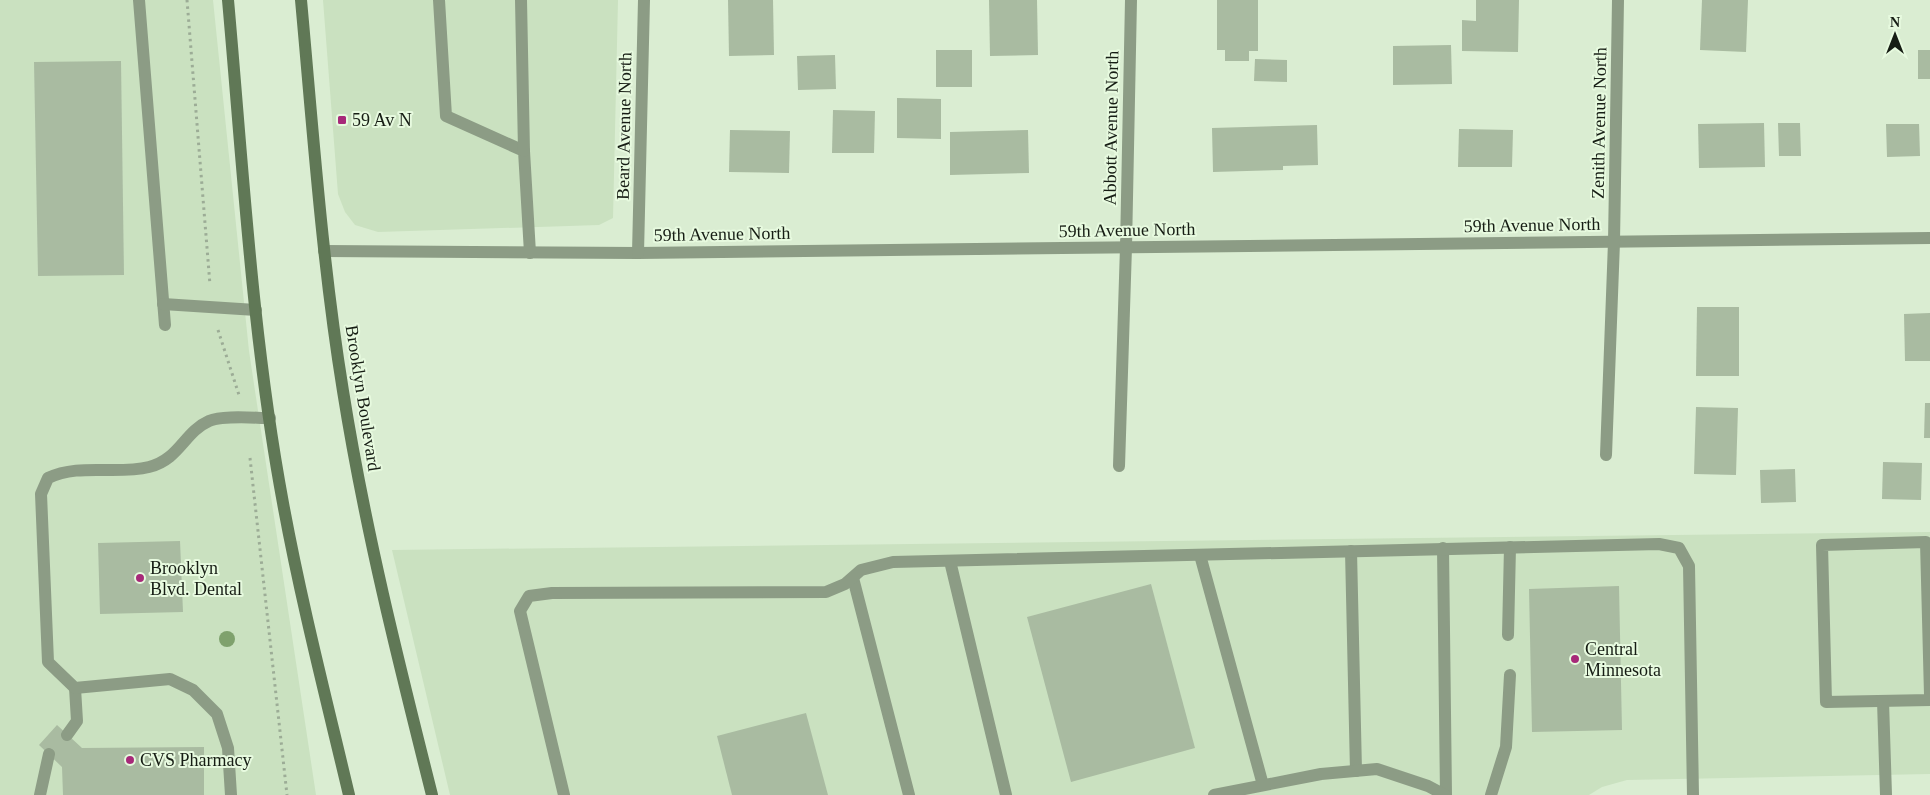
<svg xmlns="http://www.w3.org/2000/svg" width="1930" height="795" font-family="'Times New Roman',serif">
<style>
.built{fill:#cae1c0}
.building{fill:#a9bba1}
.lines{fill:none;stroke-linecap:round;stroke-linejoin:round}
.path{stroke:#9cac96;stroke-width:3;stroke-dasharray:2.5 4;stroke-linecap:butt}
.lane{stroke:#8c9c85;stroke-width:12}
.street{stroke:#8c9c85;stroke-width:12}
.secondary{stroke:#607856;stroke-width:12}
.tree{fill:#7fa16d}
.poi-dot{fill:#a72979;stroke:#e7fadf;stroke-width:2}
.labels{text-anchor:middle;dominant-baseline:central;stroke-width:4;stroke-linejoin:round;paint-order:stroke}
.poi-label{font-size:18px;fill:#161d14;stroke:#e7fadf;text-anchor:start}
.street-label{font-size:18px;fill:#161d14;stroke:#e7fadf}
</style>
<rect width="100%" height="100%" fill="#daedd2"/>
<g class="built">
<polygon points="0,0 213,0 249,351 316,795 0,795"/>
<polygon points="323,0 618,0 613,218 599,225 378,232 355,225 345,212 338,194"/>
<polygon points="1930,532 1930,774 1627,780 1602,787 1589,795 450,795 392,550"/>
</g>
<g class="building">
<polygon points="728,0 773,0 774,55 729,56"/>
<polygon points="989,0 1037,0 1038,55 990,56"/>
<polygon points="1217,0 1258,0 1258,51 1249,51 1249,61 1225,61 1225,50 1217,50"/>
<polygon points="1476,0 1519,0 1518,52 1462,51 1462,20 1476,21"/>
<polygon points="1702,0 1748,0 1746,52 1700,50"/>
<polygon points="1451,45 1452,84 1393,85 1393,46"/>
<rect x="936" y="50" width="36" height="37"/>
<rect x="1918" y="50" width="12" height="29"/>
<polygon points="835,55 836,89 798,90 797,56"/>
<polygon points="1255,59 1287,60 1287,82 1254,81"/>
<polygon points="121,61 124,275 38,276 34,62"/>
<polygon points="897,98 941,99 941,139 897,138"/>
<polygon points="833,110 875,111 874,153 832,153"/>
<polygon points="1764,123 1765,167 1699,168 1698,124"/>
<polygon points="1778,123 1800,123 1801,156 1779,156"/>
<polygon points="1886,124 1919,124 1920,156 1887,157"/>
<polygon points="1317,125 1318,165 1283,166 1283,170 1213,172 1212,128"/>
<polygon points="1459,129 1513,130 1512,167 1458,167"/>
<polygon points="730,130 790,131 789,173 729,172"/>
<polygon points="1028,130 1029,173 950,175 950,132"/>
<polygon points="1697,307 1739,307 1739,376 1696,376"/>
<polygon points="1930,313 1930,361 1905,361 1904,314"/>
<polygon points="1925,403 1930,403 1930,438 1924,438"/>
<polygon points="1696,407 1738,408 1736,475 1694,474"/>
<polygon points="1883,462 1922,463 1921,500 1882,499"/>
<polygon points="1795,469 1796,502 1761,503 1760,470"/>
<polygon points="180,541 183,612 100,614 98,543"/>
<polygon points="1151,584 1195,748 1071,782 1027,617"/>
<polygon points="1619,586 1622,730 1532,732 1529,589"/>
<polygon points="806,713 828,795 732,795 717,736"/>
<polygon points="57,725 82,748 204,747 204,795 63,795 62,767 39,745"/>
</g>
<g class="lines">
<g class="path">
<polyline points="187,0 210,285"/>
<polyline points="218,330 239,395"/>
<polyline points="250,458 287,795"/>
</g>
<g class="lane">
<polyline points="139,0 165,325"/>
<polyline points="439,0 446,116 524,151 530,253"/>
<polyline points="521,0 524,151"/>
<polyline points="163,304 256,310"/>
<polyline points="1443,548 1446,795"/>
<polyline points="1351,551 1356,771"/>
<polyline points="1200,555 1263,785"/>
<polyline points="950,561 1006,795"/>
<polyline points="853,578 909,795"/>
<polyline points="1508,635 1510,547"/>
<polyline points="1930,695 1926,542 1822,545 1826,702 1930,700"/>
<polyline points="1883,701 1886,795"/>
<polyline points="67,735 77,721 75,688"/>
<polyline points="40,795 49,754"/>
<path d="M231,795L228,748L217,714L193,690L170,679L75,688L48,662L41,494L48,478C79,463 116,475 149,467C180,459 184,432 209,421C223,415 254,418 270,418"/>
<polyline points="564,795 520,611 529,596 552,593 826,592 845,584 861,570 893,562 1659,544 1679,548 1689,566 1693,795"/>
<polyline points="1214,795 1321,774 1377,769 1428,786 1445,795"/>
<polyline points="1491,795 1506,747 1510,675"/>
</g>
<g class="street">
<polyline points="324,251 638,253 1930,238"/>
<polyline points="638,253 644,0"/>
<polyline points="1606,455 1614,242 1618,0"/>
<polyline points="1119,466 1126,247 1131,0"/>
</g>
<g class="secondary">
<path d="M228,0C243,167 252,337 283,503C301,601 326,698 349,795"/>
<path d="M301,0C313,131 322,262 343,391C365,529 398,660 432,795"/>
</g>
</g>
<circle class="tree" cx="227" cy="639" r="8"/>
<g class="poi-dot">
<rect x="337" y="115" width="10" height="10" rx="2.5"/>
<circle cx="140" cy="578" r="5"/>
<circle cx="1575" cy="659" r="5"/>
<circle cx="130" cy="760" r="5"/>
</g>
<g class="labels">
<g class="poi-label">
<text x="352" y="120">59 Av N</text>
<text x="150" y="568">Brooklyn<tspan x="150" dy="21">Blvd. Dental</tspan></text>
<text x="1585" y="649">Central<tspan x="1585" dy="21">Minnesota</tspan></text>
<text x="140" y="760">CVS Pharmacy</text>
</g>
<g class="street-label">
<text transform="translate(1599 123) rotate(-89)">Zenith Avenue North</text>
<text transform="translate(624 126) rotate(-89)">Beard Avenue North</text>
<text transform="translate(1111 128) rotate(-89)">Abbott Avenue North</text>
<text transform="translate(1532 225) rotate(-1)">59th Avenue North</text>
<text transform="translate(1127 230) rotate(-1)">59th Avenue North</text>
<text transform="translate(722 234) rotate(-1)">59th Avenue North</text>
<text transform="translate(363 398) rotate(81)">Brooklyn Boulevard</text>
</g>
</g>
<g transform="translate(1895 35)" stroke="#e7fadf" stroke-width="4" paint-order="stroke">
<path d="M0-4L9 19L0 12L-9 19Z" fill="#161d14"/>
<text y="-8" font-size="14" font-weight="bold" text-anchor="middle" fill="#161d14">N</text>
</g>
</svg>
